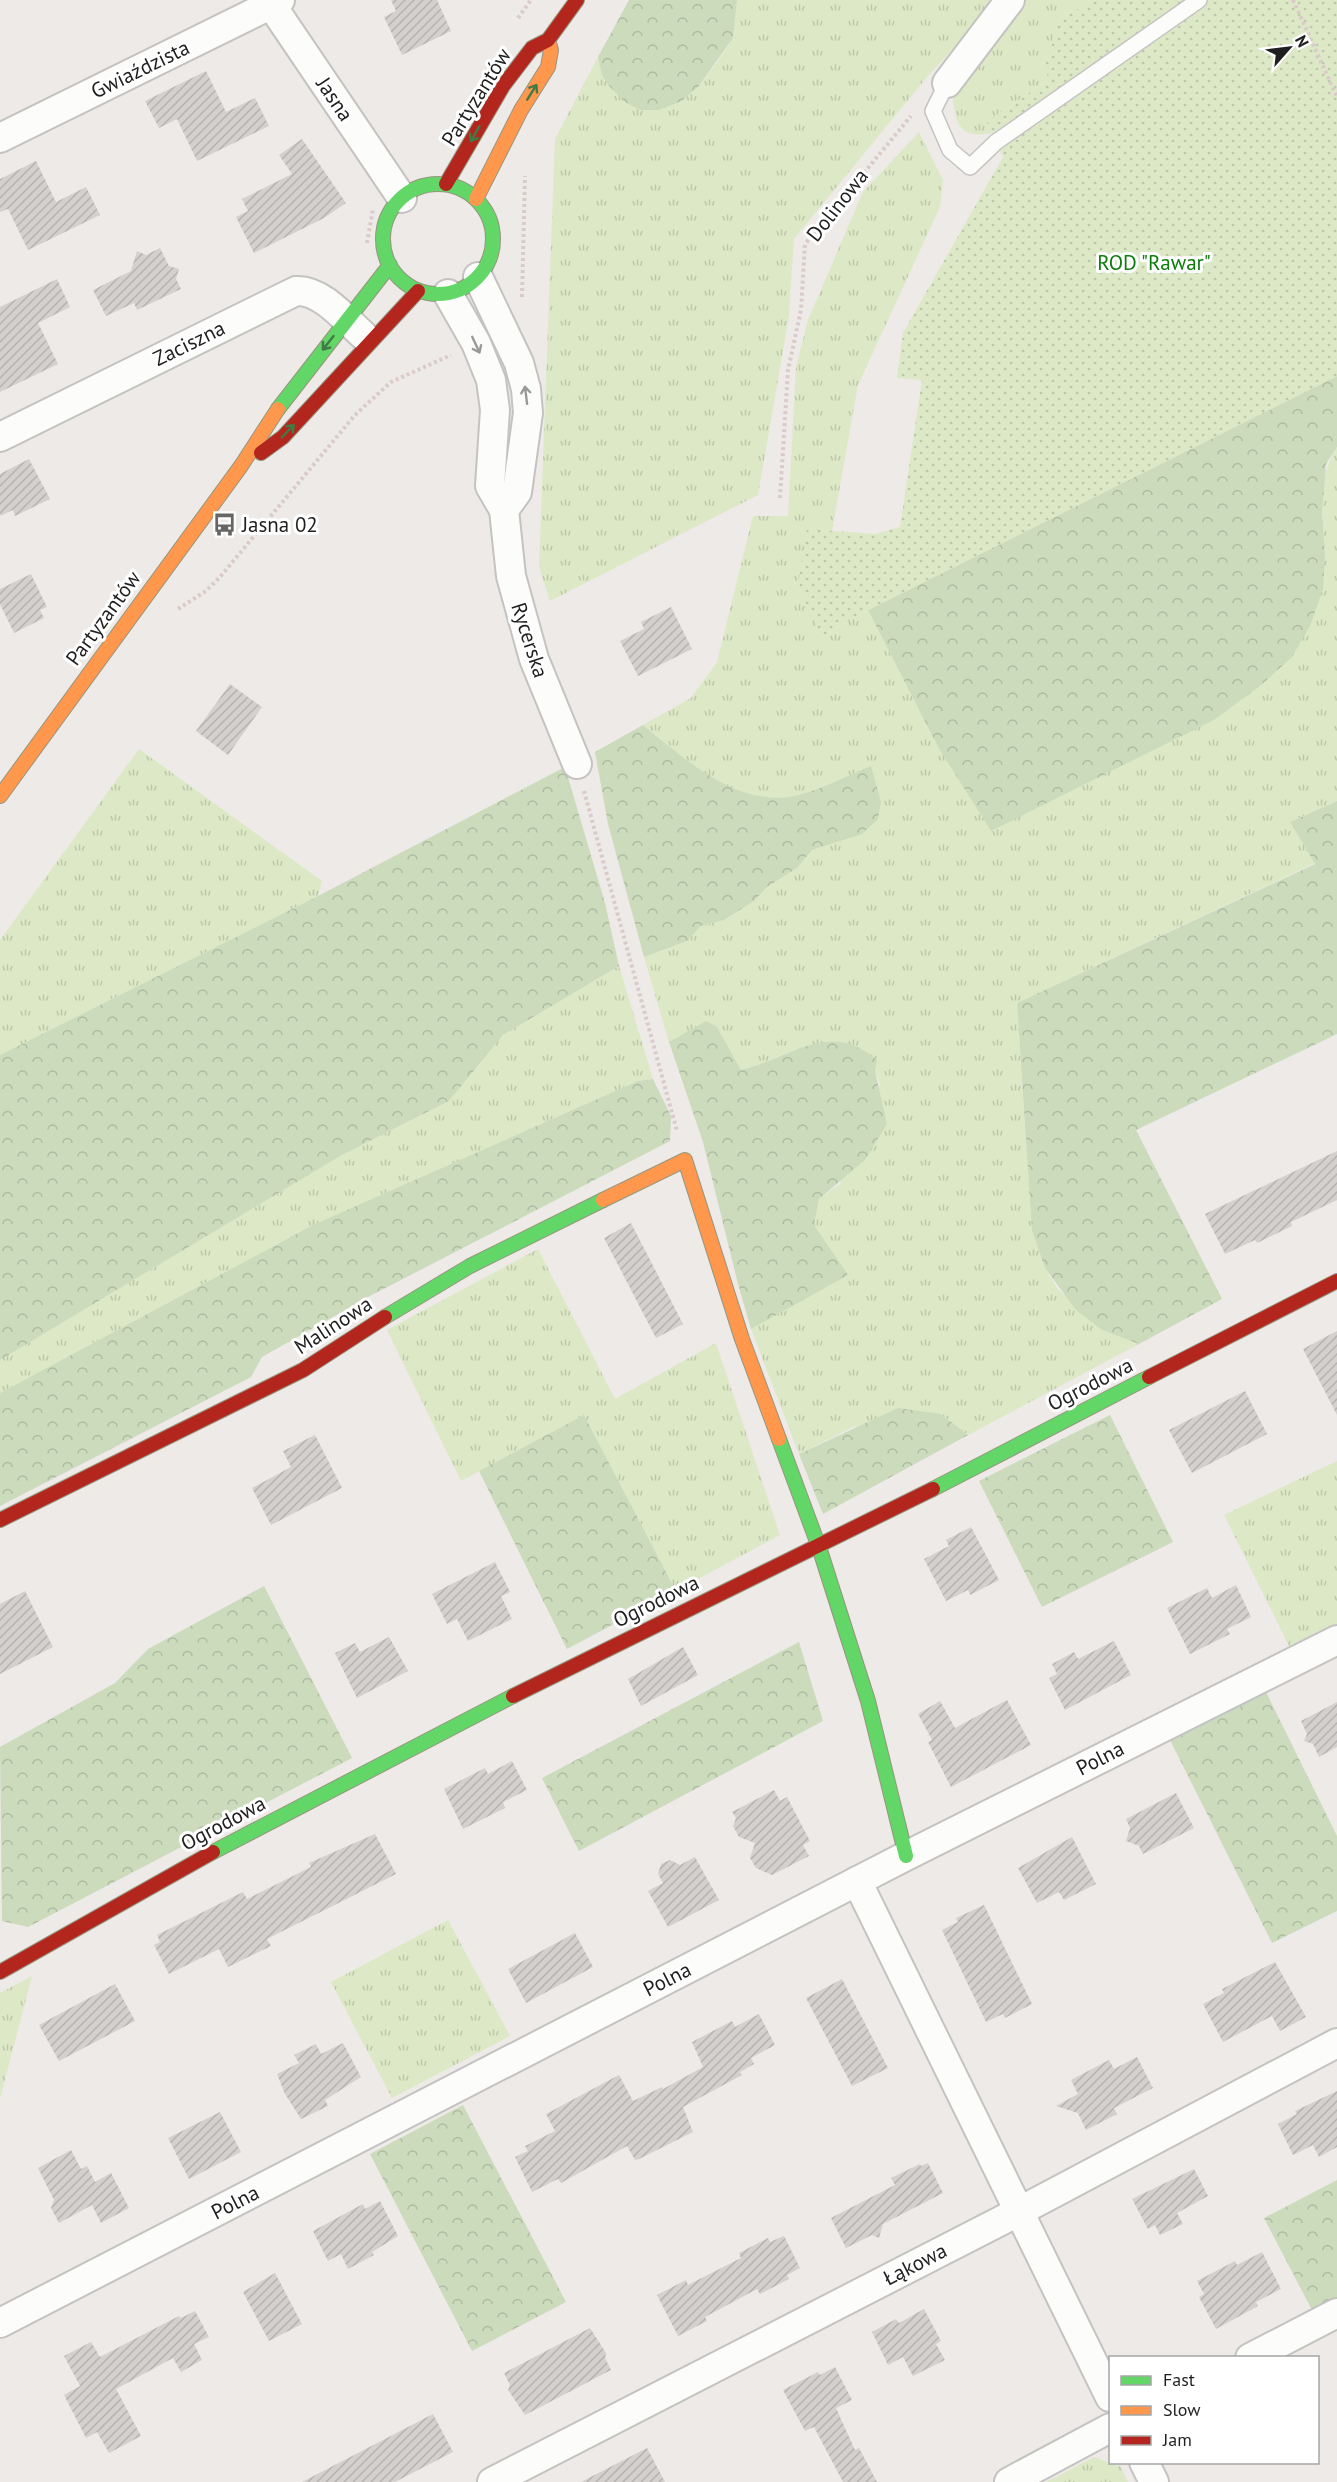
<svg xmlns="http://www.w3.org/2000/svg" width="1337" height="2482" font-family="'PT Sans',sans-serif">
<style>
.grass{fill:url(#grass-tufts)}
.forest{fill:url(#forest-crowns)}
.garden{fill:url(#garden-dots)}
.building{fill:url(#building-hatch)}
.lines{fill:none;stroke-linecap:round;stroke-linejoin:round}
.lane-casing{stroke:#c4c3c2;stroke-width:18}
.street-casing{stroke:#c4c3c2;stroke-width:32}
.fast-casing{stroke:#97967f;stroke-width:16}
.slow-casing{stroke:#97967f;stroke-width:16}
.jam-casing{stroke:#97967f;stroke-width:16}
.path{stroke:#dacbca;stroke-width:4;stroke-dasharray:3 3;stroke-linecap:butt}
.lane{stroke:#fcfcfb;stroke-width:15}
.street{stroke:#fcfcfb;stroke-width:28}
.fast{stroke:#63d668;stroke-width:14}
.slow{stroke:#ff974d;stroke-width:14}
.jam{stroke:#b3261e;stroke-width:14}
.oneway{stroke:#417a44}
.oneway2{stroke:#999998}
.labels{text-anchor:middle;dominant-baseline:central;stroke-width:6;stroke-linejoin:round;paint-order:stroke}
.street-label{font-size:21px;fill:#1f1f1f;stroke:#fff}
.park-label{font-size:21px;fill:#0f7d0c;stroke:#fff}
.poi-label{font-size:21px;fill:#1f1f1f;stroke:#fff;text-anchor:start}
</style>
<defs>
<pattern id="grass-tufts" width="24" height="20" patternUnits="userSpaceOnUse" patternTransform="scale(1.5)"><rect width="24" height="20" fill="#dde9c6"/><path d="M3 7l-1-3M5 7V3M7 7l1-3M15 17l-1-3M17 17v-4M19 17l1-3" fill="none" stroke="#bdc7aa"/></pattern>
<pattern id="forest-crowns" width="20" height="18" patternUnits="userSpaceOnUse" patternTransform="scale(1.5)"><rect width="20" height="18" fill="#cbdbbc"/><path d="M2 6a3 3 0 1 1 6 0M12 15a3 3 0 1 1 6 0" fill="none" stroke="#aebca1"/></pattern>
<pattern id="garden-dots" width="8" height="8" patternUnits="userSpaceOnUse" patternTransform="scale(1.5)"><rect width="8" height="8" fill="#dde9c6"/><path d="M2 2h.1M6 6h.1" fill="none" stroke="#bdc7aa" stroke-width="1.8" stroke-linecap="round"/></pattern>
<pattern id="building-hatch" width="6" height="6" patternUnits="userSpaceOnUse" patternTransform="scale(1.5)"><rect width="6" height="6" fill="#d4d0ce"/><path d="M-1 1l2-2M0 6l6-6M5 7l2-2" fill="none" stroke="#b6b2b0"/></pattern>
</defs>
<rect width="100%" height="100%" fill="#edeae7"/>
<g class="grass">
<path d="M737,0H998L927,77L794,239L789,316L758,495L550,601L539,567L555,139L598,57C606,95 627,94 659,110L682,101L698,87L720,58L733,38Z"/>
<path d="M1025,0H1095L1059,19L1051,47L1045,56L1049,79L987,122L992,133C963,139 955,127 953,99Z"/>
<path d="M919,132L943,180L940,207L858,385L832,531L807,529L821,637L868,610L938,747L1325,556C1322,519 1317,479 1337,447V801L1290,822L1315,863L1017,1003L1032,1231L1045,1268L1057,1288L1102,1330L1139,1344L968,1435L941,1414L853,1427L799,1454L751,1329L814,1225L819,1199L840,1184L880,1084L875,1071L796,1049L757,1066L741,1070L717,1027L706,1022L669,1042L644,957L687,941L701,926L724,920L754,901L767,887L797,868L812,850L862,833L871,766C848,775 825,787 802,794C740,812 686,761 643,725L691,698L717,662L753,516H788L796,367L808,320L863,192Z"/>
<polygon points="139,749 322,881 318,896 0,1055 0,940"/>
<polygon points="619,966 653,1079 638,1081 313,1225 0,1393 0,1360 342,1155 449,1101 503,1035"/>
<polygon points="538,1249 615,1399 716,1343 780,1535 676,1591 584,1415 461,1481 387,1330"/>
<polygon points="1337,1461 1337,1630 1292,1652 1224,1515"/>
<polygon points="448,1920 510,2036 392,2098 331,1982"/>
<polygon points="32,1976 0,2099 0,1993"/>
<polygon points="1094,2457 1121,2467 1128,2482 1046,2482"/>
</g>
<g class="forest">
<polygon points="629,0 737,0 733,38 698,87 682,101 659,110 640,110 625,102 609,86 602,75 598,57"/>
<polygon points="1337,376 1337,447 1326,464 1322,513 1325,556 1323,589 1310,626 1292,657 1260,686 1214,720 991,831 938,747 868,610"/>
<path d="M643,725C686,760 741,812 802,794C826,787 848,775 871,766L881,802L878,819L862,834L812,850L797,868L767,887L754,901L724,920L701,926L687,941L644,957L608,824L595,752Z"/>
<polygon points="565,767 605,903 619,966 503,1035 449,1101 342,1155 0,1360 0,1055 318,896"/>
<polygon points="1337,801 1337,1034 1136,1130 1222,1299 1139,1344 1102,1330 1076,1310 1045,1268 1032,1231 1017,1003 1315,864 1290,822"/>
<path d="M706,1021L717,1027L741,1070C789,1059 830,1018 877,1060L875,1071L887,1124L865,1160L819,1199L814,1225L848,1275L751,1329L738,1284L703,1142L669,1042Z"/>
<polygon points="653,1079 671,1116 670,1141 370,1296 262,1357 251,1377 0,1506 0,1393 313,1225 638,1081"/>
<polygon points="898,1408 941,1414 968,1435 823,1514 799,1454"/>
<polygon points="584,1415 676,1591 567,1649 479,1471"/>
<polygon points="1110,1415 1173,1542 1042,1607 979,1481"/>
<polygon points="264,1586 352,1758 28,1927 2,1921 0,1747 115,1683 148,1649"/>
<polygon points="799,1642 823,1721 579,1851 542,1778"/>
<polygon points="1265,1690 1337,1836 1337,1911 1272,1943 1169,1738"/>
<polygon points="463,2105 566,2302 472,2351 370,2154"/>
<polygon points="1337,2180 1337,2300 1313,2312 1264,2218"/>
</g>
<polygon class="garden" points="1095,0 1337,0 1337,376 868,610 821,637 798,585 807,529 875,534 900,527 922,380 897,378 903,333 1003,157 987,122 1048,80 1045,56 1051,47 1059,19"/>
<g class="building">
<polygon points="391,0 437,0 451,31 402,55 384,17 396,11"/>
<polygon points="206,71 226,112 255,98 269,126 197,161 177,119 159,128 145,101"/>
<polygon points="302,139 346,203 324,218 254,253 236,217 248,211 242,199 292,174 279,155"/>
<polygon points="36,161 56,202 86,187 100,215 28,250 8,209 0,212 0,179"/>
<polygon points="160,248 169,266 179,269 176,279 181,289 137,310 134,303 106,316 93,290 131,271 137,251 146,255"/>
<polygon points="57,279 70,307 38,323 58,364 0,392 0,307"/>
<polygon points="29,459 50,499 15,516 13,510 0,516 0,474"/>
<polygon points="31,574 47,607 40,610 44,618 14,633 0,604 0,589"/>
<polygon points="671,607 692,649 638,676 620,641 644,629 641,622"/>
<polygon points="230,684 262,707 228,755 196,731"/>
<polygon points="1337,1151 1337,1200 1291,1222 1292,1226 1257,1243 1255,1240 1225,1254 1205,1214"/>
<polygon points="631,1223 683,1324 656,1338 604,1238"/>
<polygon points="1337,1331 1337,1415 1303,1349"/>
<polygon points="1245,1391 1267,1434 1192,1473 1169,1430"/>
<polygon points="315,1435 342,1488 271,1525 252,1488 291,1467 283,1451"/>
<polygon points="971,1527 999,1580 970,1595 968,1590 946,1601 924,1559 949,1546 946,1540"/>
<polygon points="495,1562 510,1592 501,1596 512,1619 468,1641 457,1619 447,1624 432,1594"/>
<polygon points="1236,1585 1251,1617 1227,1629 1230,1634 1190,1654 1167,1608 1207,1588 1212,1598"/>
<polygon points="25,1591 53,1647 0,1674 0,1604"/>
<polygon points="389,1637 408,1671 357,1698 335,1653 355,1643 360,1652"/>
<polygon points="1114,1641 1131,1675 1065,1710 1049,1678 1057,1674 1052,1664 1074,1652 1078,1659"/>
<polygon points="683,1647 698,1675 641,1706 628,1679"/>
<polygon points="1007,1700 1031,1745 951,1787 928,1742 932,1740 918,1714 940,1701 955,1728"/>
<polygon points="1337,1702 1337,1747 1319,1757 1313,1744 1304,1741 1307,1734 1301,1721"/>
<polygon points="512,1761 527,1790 503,1802 505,1808 463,1829 444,1789 485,1768 488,1774"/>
<polygon points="774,1790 780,1801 787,1797 810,1841 803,1845 809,1856 772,1875 756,1868 750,1858 755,1843 739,1837 733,1826 736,1818 732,1812"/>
<polygon points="1176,1793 1194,1828 1143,1854 1139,1846 1126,1841 1130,1828 1126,1819"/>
<polygon points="375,1834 396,1874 267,1939 271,1946 228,1967 219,1949 169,1974 154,1945 160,1942 157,1935 243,1892 247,1899 311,1867 309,1863"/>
<polygon points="1072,1837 1096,1884 1064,1900 1059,1892 1037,1903 1018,1868"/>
<polygon points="695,1857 719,1900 668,1927 648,1891 663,1883 658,1874 661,1864 670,1860 680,1865"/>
<polygon points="984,1905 1032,2004 1005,2018 1003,2014 986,2022 942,1930 958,1922 956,1918"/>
<polygon points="575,1933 593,1967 526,2003 508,1969"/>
<polygon points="1275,1962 1306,2017 1280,2031 1272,2016 1223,2042 1203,2004 1224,1993 1222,1989"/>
<polygon points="842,1979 888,2068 852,2086 806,1998"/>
<polygon points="115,1984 135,2021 59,2061 39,2025"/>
<polygon points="759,2014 775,2045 751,2058 754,2064 740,2072 742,2075 683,2107 693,2132 639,2159 635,2160 627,2146 561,2183 558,2179 532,2192 515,2157 528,2151 525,2146 555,2131 546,2114 619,2075 633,2101 662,2087 663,2089 703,2067 692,2042 732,2021 735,2027"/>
<polygon points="343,2043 361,2077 325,2100 328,2106 301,2119 285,2094 277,2074 299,2063 294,2055 316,2044 321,2054"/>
<polygon points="1137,2057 1153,2088 1114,2108 1117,2114 1086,2130 1078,2113 1056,2106 1078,2094 1071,2080 1109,2060 1114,2069"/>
<polygon points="1337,2091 1337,2147 1319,2157 1313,2145 1293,2155 1278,2124 1297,2114 1295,2111"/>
<polygon points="220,2112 241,2152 189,2179 168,2138"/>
<polygon points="71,2150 81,2169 87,2166 95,2182 111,2173 129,2208 101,2223 92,2205 59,2223 51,2208 54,2200 38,2168"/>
<polygon points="928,2163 943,2193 883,2224 879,2238 872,2235 846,2248 831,2218 895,2185 891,2178 920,2164 921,2166"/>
<polygon points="1194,2169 1208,2196 1177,2213 1183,2224 1160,2235 1155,2225 1148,2229 1132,2199"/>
<polygon points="380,2201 398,2236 372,2252 374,2255 348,2269 341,2254 328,2261 313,2231 363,2204 365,2209"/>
<polygon points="784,2236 800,2268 787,2275 789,2279 760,2294 757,2289 705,2317 707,2321 678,2336 657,2295 686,2280 688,2285 741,2258 739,2253 768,2238 770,2242"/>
<polygon points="1262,2252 1281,2289 1256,2302 1258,2306 1216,2329 1199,2297 1204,2294 1197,2281 1235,2261 1237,2265"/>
<polygon points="275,2273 302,2324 269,2341 243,2292"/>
<polygon points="924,2309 941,2341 936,2344 945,2360 913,2376 903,2357 888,2365 872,2332 896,2319 899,2323"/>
<polygon points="195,2311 209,2337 194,2344 202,2360 181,2372 173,2358 116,2389 141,2436 109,2453 97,2432 86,2438 64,2395 80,2386 64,2356 91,2342 100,2357 179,2316 181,2318"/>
<polygon points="590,2328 606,2353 605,2358 611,2370 525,2415 508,2390 510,2385 504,2373"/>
<polygon points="835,2367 852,2400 836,2408 855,2450 859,2448 877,2482 843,2482 814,2427 805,2431 783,2390 818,2372 820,2375"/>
<polygon points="433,2414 453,2452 395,2482 302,2482"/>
<polygon points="647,2448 665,2482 581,2482"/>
</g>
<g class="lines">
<defs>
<polyline id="lane" points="947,83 933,111 950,150 970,167 996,142 1199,0"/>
<g id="street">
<polyline points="268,0 402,198"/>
<polyline points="947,83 1010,0"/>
<polyline points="0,138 280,0"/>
<polyline points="478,277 519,363 526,389 528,413 517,492 504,510"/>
<polyline points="448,294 476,343 491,380 495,410 490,486 504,510 511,576 534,659 577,764"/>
<path d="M0,437L296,291C321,289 346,320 364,336"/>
<polyline points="857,1881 1110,2397"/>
<polyline points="0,2323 906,1856 1337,1640"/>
<polyline points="1250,2358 1337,2313"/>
<polyline points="1144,2462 1154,2482"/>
<polyline points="492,2482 1018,2212 1337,2043"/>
<polyline points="1009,2482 1110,2428"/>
</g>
<g id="fast">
<circle cx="438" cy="239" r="55"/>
<polyline points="278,409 390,265"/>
<polyline points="385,1317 470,1266 603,1200"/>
<polyline points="779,1439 819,1547 868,1701 906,1856"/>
<polyline points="933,1489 1149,1377"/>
<polyline points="213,1852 513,1696"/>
</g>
<g id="slow">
<polyline points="476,199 521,110 548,67 551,50 548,40"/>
<polyline points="0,796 241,466 278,409"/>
<polyline points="603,1200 685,1160 742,1339 779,1439"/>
</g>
<g id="jam">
<polyline points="446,184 503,86 532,48 548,40 577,0"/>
<polyline points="261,453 283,437 418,291"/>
<polyline points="1149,1377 1337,1281"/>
<polyline points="0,1520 303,1370 385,1317"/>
<polyline points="513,1696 933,1489"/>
<polyline points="0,1972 213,1852"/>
</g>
</defs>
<use href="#lane" class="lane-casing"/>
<use href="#street" class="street-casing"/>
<use href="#fast" class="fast-casing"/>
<use href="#slow" class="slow-casing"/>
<use href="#jam" class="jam-casing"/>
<g class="path">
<polyline points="1293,0 1337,97"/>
<polyline points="518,18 531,0"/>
<polyline points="367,243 373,209"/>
<polyline points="522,297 525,176"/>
<polyline points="780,498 788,370 801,310 805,244 911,116"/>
<polyline points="178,609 206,591 220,577 355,415 391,382 451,355"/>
<polyline points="584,791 677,1131"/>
</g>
<use href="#lane" class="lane"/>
<use href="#street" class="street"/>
<use href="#fast" class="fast"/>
<use href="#slow" class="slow"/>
<use href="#jam" class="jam"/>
</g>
<defs><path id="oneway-shaft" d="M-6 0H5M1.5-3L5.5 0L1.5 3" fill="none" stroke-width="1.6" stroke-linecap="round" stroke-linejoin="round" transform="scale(1.5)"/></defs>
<g class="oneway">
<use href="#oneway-shaft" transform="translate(532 92) rotate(-58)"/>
<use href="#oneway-shaft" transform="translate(475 134) rotate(120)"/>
<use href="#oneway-shaft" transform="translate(328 343) rotate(128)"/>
<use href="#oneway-shaft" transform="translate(288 431) rotate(-46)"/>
</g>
<g class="oneway2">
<use href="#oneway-shaft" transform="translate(476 345) rotate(65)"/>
<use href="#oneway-shaft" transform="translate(526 395) rotate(-97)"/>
</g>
<defs>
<symbol id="bus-bare" viewBox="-9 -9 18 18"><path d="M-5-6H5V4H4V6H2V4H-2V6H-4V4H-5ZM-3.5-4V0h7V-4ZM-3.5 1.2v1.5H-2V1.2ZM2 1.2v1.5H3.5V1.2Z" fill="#676665" stroke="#fff" stroke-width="2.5" paint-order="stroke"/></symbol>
</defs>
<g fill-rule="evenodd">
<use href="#bus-bare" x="208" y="508" width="33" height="33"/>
</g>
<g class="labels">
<g class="street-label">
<text transform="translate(140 69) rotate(-26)">Gwiaździsta</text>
<text transform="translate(476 97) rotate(-58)">Partyzantów</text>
<text transform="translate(335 99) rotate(56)">Jasna</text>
<text transform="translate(837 205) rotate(-52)">Dolinowa</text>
<text transform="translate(189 343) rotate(-26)">Zaciszna</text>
<text transform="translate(103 618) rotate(-54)">Partyzantów</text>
<text transform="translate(530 640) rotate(72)">Rycerska</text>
<text transform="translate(333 1325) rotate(-33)">Malinowa</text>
<text transform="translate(1090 1384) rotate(-27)">Ogrodowa</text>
<text transform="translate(656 1601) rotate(-26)">Ogrodowa</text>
<text transform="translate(1100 1758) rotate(-27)">Polna</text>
<text transform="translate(223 1823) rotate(-28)">Ogrodowa</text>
<text transform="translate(667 1979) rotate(-27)">Polna</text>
<text transform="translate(235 2202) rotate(-27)">Polna</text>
<text transform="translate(915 2264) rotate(-27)">Łąkowa</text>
</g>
<g class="park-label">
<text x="1154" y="262">ROD "Rawar"</text>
</g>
<g class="poi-label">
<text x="242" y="524">Jasna 02</text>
</g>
</g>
<rect x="1109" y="2356" width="210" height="108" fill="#ffffff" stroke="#a5a5a5" stroke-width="1.5"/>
<rect x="1121" y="2376" width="30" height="9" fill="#63d668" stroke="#a5a5a5" stroke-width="1.5"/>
<text x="1163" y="2386" font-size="18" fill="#1f1f1f">Fast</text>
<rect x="1121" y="2406" width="30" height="9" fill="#ff974d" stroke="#a5a5a5" stroke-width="1.5"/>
<text x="1163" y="2416" font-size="18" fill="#1f1f1f">Slow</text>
<rect x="1121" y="2436" width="30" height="9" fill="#b3261e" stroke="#a5a5a5" stroke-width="1.5"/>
<text x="1163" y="2446" font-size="18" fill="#1f1f1f">Jam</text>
<g transform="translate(1289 48) rotate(62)" stroke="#ffffff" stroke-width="4.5" paint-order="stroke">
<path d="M0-4.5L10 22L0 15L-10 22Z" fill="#1f1f1f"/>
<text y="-9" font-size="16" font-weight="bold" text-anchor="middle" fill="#1f1f1f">N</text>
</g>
</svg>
